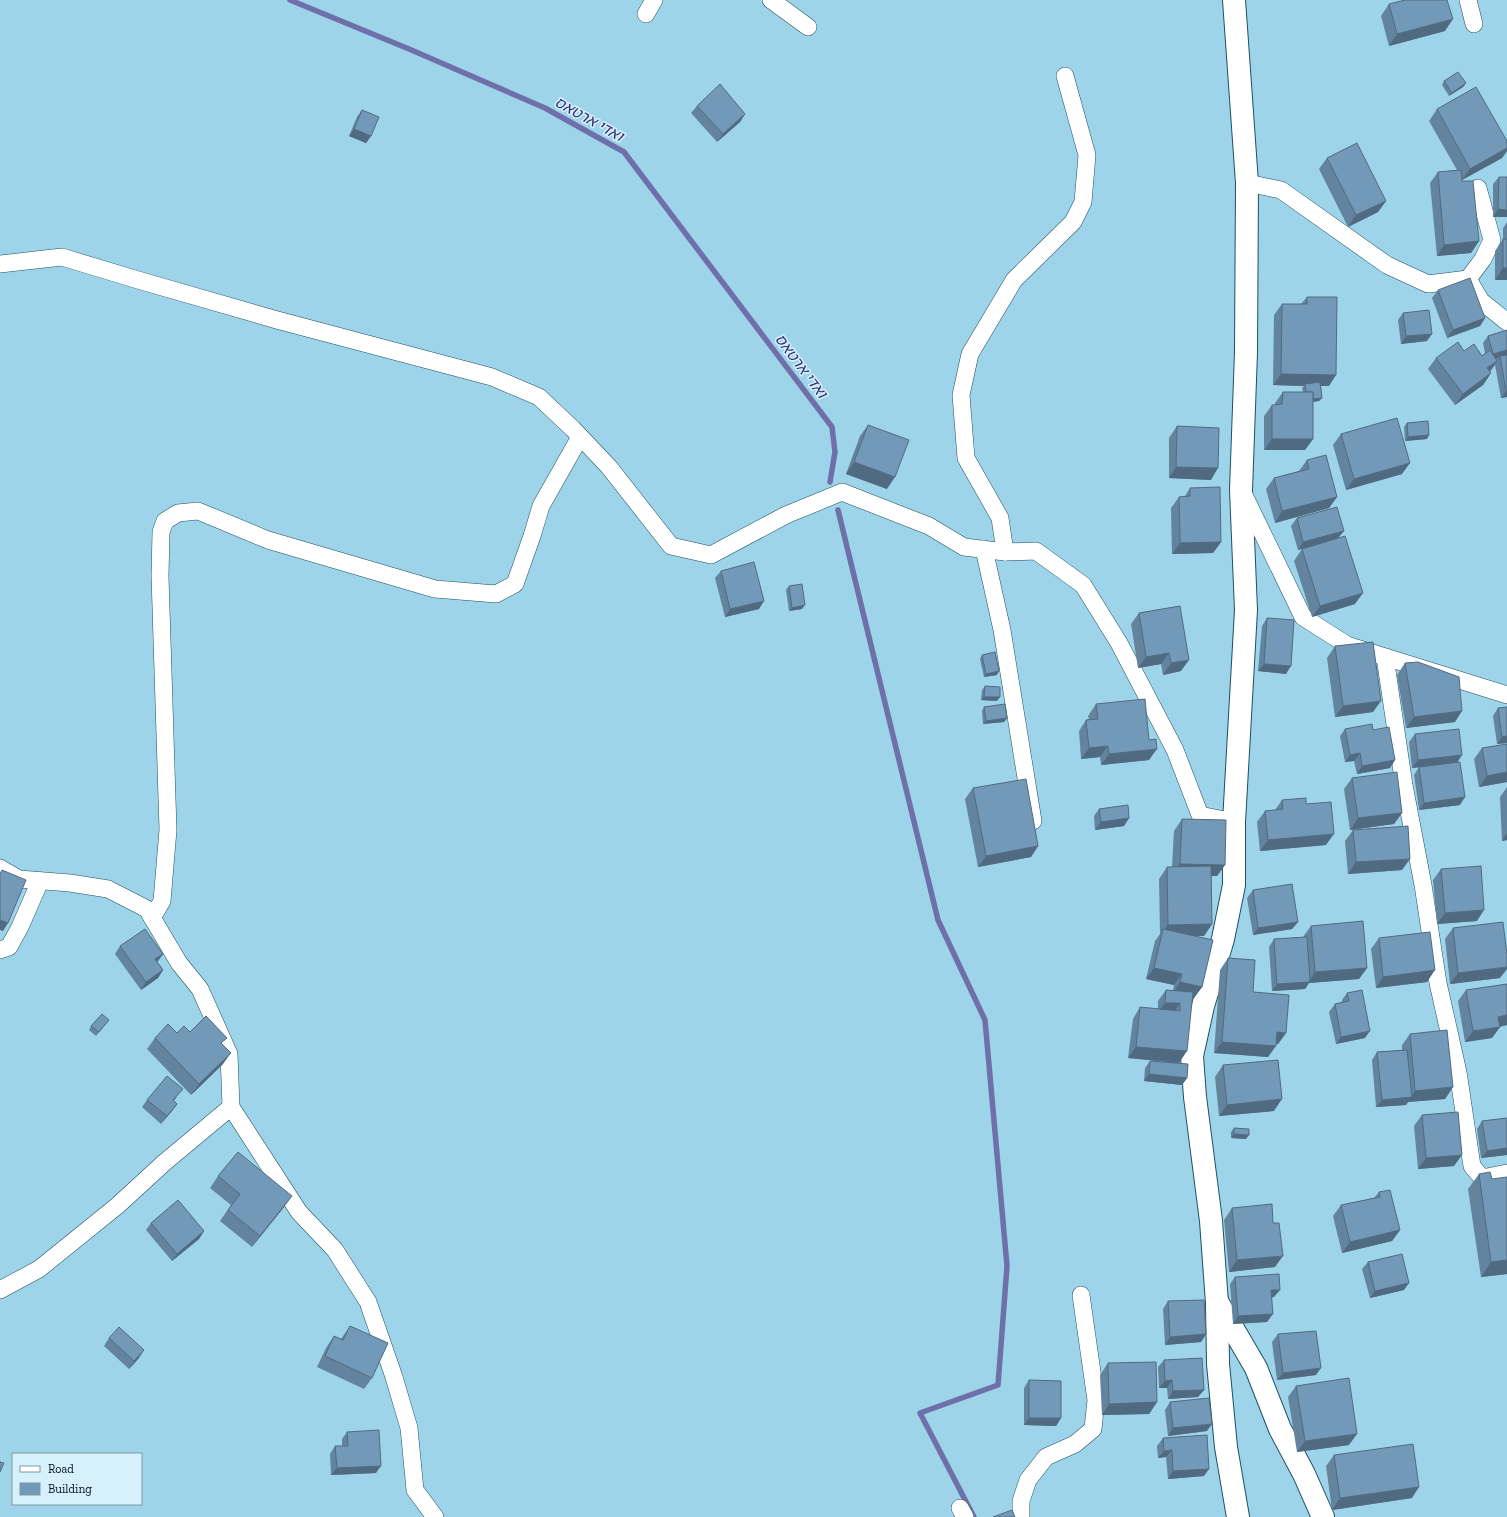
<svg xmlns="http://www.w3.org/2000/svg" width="1507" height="1517" font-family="'Zilla Slab','Noto Sans Hebrew',serif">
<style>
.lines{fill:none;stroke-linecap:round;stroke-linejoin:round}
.stream{stroke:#6f6faa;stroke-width:5.5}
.minor-casing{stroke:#1c5162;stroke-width:18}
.tertiary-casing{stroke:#1c5162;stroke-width:24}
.minor{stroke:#fff;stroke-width:17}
.tertiary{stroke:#fff;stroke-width:22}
.wall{fill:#63849e}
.shaded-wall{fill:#506b81}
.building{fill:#7399b8;stroke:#506b81}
.labels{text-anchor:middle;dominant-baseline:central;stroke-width:3;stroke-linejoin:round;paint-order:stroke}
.water-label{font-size:15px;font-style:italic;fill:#342c75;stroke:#d6f1fb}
</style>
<rect width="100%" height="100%" fill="#9ed4e9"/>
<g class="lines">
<g class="stream">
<polyline points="290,0 409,49 545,108 624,152 832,427 835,452 830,482"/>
<polyline points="838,510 938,920 985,1020 1007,1266 998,1385 920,1413 974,1517"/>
</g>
<defs>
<g id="minor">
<polyline points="771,0 808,27"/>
<polyline points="1468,0 1474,24"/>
<polyline points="646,14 654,0"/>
<polyline points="1247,183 1281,190 1387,265 1428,284 1468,279 1481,301 1507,322"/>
<polyline points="0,264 62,257 138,280 277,320 492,377 539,397 573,429 609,467 671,546 711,555 786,515 842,492 929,526 964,547 1005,552 1036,551 1083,585 1119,643 1175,750 1200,815 1234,822"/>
<polyline points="1468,279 1483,259 1492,240 1478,188"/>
<polyline points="1243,493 1303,617 1347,645 1507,695"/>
<polyline points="984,549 1002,630 1033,821"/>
<polyline points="1005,552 1000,518 966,458 961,395 970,354 1014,280 1073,222 1083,202 1087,155 1065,76"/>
<polyline points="1385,657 1404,785 1423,885 1438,983 1458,1072 1472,1166 1482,1178 1507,1173"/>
<polyline points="0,868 19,879 70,883 108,889 147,909 179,963 200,989 229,1054 231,1107 299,1212 335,1250 368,1302 394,1377 409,1428 415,1490 435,1517"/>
<polyline points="152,918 162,901 168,830 160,576 161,532 165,521 178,513 198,511 268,540 435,589 496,594 515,584 532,536 541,506 580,437"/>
<polyline points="0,950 9,947 20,927 40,881"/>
<polyline points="0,1290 39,1269 117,1206 165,1162 231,1107"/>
<polyline points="960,1508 965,1517"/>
<polyline points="1021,1517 1021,1501 1028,1480 1046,1457 1075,1444 1093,1429 1096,1400 1081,1295"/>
</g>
<g id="tertiary">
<polyline points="1234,0 1247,183 1246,352 1241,490 1246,610 1234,822 1234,885 1223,939 1203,1006 1192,1056 1195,1097 1211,1221 1217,1303 1218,1364 1226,1447 1238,1517"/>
<polyline points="1218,1303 1256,1368 1280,1429 1304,1474 1323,1517"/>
</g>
</defs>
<use href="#minor" class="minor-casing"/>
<use href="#tertiary" class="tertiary-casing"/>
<use href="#minor" class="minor"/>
<use href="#tertiary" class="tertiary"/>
</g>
<g class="wall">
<polygon points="1389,4 1445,31 1389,46 1381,16"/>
<polygon points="1444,81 1466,83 1463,87 1449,96 1442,85"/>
<polygon points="697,106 745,114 740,122 717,142 691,113"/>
<polygon points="1437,109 1507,141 1507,151 1502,158 1462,180 1462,179 1479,241 1471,253 1437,256 1430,183 1438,172 1457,170 1429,121"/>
<polygon points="362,110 371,136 366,143 349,136 357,117"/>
<polygon points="1327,158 1386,201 1378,212 1348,227 1319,169"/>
<polygon points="1499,177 1507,217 1493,217 1493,184"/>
<polygon points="1507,222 1507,280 1495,280 1495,251 1503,239 1503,228"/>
<polygon points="1438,290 1485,318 1480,326 1447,338 1432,298"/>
<polygon points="1307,297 1329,386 1321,386 1322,398 1319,401 1313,402 1313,439 1305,450 1264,450 1264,416 1272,405 1275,405 1275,403 1283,392 1303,392 1302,388 1304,386 1273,385 1274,315 1282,304 1301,304"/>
<polygon points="1403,313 1427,341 1401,344 1398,320"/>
<polygon points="1507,330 1507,397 1501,398 1495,365 1490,372 1491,373 1483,385 1455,405 1428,369 1436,358 1464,351 1482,356 1485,353 1483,343 1488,336"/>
<polygon points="1407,423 1427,439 1405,441 1404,427"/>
<polygon points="868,425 887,489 846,474 860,436"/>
<polygon points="1177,426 1211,480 1169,478 1169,438"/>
<polygon points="1341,434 1402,474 1346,490 1333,445"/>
<polygon points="1307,460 1337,497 1329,508 1275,523 1266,489 1274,478 1299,471"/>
<polygon points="1190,488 1221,542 1213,553 1172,554 1171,508 1179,497 1185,496"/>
<polygon points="1297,518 1344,531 1338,538 1355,604 1312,617 1294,561 1302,549 1335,539 1298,550 1291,526"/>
<polygon points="721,571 759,609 725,617 715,578"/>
<polygon points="789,586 802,609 789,611 786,590"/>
<polygon points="1180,606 1181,671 1163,675 1161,664 1138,668 1131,624 1139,613"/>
<polygon points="1267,618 1286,674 1258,671 1262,626"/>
<polygon points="1335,646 1373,712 1335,717 1327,658"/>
<polygon points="982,655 997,675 984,677 980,659"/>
<polygon points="1405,663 1455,722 1406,728 1397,675"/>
<polygon points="985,686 997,701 981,700 982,690"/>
<polygon points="1096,704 1149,760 1101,765 1100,757 1081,759 1079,731 1086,720 1089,719 1088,716"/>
<polygon points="984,707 1007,718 1004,722 983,724 982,711"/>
<polygon points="1507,707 1507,743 1497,744 1493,716 1498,708"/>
<polygon points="1345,729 1373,730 1395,760 1390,768 1357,774 1354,761 1345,762 1340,736"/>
<polygon points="1415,734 1458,762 1460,805 1419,810 1414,775 1419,767 1428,766 1412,768 1409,742"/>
<polygon points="1482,748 1507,782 1479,787 1474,759"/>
<polygon points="1352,778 1402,813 1394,824 1350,830 1344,789"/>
<polygon points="1507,787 1507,840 1502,841 1500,797"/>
<polygon points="973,788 1038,846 1031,857 978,867 965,799"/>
<polygon points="1282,800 1306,804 1326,845 1260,851 1257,822 1265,811 1275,810"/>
<polygon points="1099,809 1129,818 1124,826 1095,830 1094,816"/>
<polygon points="1182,819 1225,865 1217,876 1211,876 1212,924 1204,936 1193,936 1202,987 1194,998 1192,998 1179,1063 1128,1058 1133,1019 1140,1007 1158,1009 1158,1001 1166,990 1173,990 1174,985 1146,979 1155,941 1160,934 1159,879 1167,867 1172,867 1174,831"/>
<polygon points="1353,830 1402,870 1348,874 1345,841"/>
<polygon points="1441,869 1477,921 1437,924 1433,880"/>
<polygon points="1253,890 1298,922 1292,929 1253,935 1247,898"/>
<polygon points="1311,926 1367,968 1359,979 1309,983 1305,989 1272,991 1269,947 1274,939 1303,937"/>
<polygon points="1453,928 1500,978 1450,984 1445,939"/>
<polygon points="1379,938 1427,982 1376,988 1371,949"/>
<polygon points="120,946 163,954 157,962 163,970 158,978 141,990 115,954"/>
<polygon points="1228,958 1253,992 1286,1033 1278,1044 1276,1044 1268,1057 1214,1053 1220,970"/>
<polygon points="1507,984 1507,1025 1500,1027 1492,1038 1465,1042 1458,1001 1466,990"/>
<polygon points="1347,993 1365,1038 1336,1044 1329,1012 1335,1004 1342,1002 1342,1000"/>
<polygon points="109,1020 96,1036 89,1030 91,1026"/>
<polygon points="190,1032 222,1044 223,1064 191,1095 147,1049 155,1038"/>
<polygon points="1410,1034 1453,1087 1445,1099 1408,1102 1406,1105 1376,1107 1372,1060 1377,1052 1402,1050 1402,1045"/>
<polygon points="1150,1061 1187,1078 1182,1085 1144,1081 1145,1068"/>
<polygon points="1223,1065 1274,1111 1219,1116 1215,1077"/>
<polygon points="177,1097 174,1101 177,1104 172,1111 161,1124 142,1107 147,1100"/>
<polygon points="1422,1115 1454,1166 1418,1169 1414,1126"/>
<polygon points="1507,1118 1507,1155 1481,1158 1477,1129 1482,1121"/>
<polygon points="1234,1128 1246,1139 1231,1138 1231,1132"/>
<polygon points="1479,1174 1492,1179 1507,1274 1481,1277 1468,1189"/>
<polygon points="218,1176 284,1207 252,1247 220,1221 231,1205 210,1188"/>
<polygon points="1379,1192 1400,1230 1392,1241 1342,1253 1333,1216 1341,1205 1374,1198"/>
<polygon points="1232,1208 1275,1267 1229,1272 1224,1220"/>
<polygon points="151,1223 204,1231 199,1239 172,1261 146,1230"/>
<polygon points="1368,1262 1404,1290 1370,1298 1362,1269"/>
<polygon points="1235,1277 1274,1297 1271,1298 1267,1322 1233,1324 1230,1284"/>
<polygon points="1168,1301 1206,1334 1201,1342 1165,1345 1163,1309"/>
<polygon points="350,1326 372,1378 364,1389 317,1367 326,1348 334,1336 341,1339"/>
<polygon points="1278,1334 1316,1375 1277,1380 1272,1342"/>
<polygon points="109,1338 139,1358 129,1369 104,1346"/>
<polygon points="1164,1360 1204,1390 1198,1397 1168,1399 1167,1388 1159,1388 1158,1367"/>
<polygon points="1108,1363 1157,1402 1149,1414 1102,1415 1100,1375"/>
<polygon points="1029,1380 1061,1418 1056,1426 1024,1425 1024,1388"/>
<polygon points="1296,1386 1349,1445 1297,1452 1288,1397"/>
<polygon points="1170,1402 1207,1431 1168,1436 1165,1410"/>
<polygon points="347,1432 376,1473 331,1475 330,1454 335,1446 342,1446 342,1439"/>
<polygon points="1163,1438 1204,1476 1168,1479 1166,1457 1158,1458 1157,1446"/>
<polygon points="1334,1455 1412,1498 1332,1510 1326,1466"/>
</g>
<g class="shaded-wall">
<polygon points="1453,19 1445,31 1389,46 1397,34"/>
<polygon points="1466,83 1463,87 1449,96 1452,93"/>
<polygon points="745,114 740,122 717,142 723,134"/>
<polygon points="354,129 371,136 366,143 349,136"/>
<polygon points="1507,148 1507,151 1502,158 1462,180 1470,169"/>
<polygon points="1386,201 1378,212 1348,227 1356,215"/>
<polygon points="1498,209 1507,210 1507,217 1493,217"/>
<polygon points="1479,241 1471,253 1437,256 1444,245"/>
<polygon points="1503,268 1507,268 1507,280 1495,280"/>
<polygon points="1485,318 1480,326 1447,338 1453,330"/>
<polygon points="1432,334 1427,341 1401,344 1406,336"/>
<polygon points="1507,350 1507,356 1500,356 1498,358 1488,361 1493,354"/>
<polygon points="1497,361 1489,372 1487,368"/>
<polygon points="1491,373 1483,385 1455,405 1463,394"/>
<polygon points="1281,374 1336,375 1329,386 1305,386 1305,384 1304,386 1273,385"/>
<polygon points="1506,391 1507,391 1507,397 1501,398"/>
<polygon points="1322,398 1319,401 1304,403 1307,399"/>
<polygon points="1429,435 1427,439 1405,441 1408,437"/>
<polygon points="1272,439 1313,439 1305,450 1264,450"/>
<polygon points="854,462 895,477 887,489 846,474"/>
<polygon points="1410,463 1402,474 1346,490 1354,479"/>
<polygon points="1176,467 1218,468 1211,480 1169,478"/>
<polygon points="1337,497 1329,508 1275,523 1282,511"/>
<polygon points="1344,531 1338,538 1298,550 1303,542"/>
<polygon points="1221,542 1213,553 1172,554 1180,543"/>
<polygon points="1363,593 1355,604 1312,617 1320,606"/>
<polygon points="764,601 759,609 725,617 730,609"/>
<polygon points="805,605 802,609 789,611 792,608"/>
<polygon points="1169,653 1161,664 1138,668 1146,657"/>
<polygon points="1189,660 1181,671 1163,675 1171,663"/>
<polygon points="1264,664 1291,666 1286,674 1258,671"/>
<polygon points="999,671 997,675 984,677 986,674"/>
<polygon points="984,697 1000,697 997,701 981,700"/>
<polygon points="1381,701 1373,712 1335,717 1343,706"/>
<polygon points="1462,711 1455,722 1406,728 1414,717"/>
<polygon points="1007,718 1004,722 983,724 986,721"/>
<polygon points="1507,736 1507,743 1497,744 1502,737"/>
<polygon points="1108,746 1100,757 1081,759 1089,748"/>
<polygon points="1157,749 1149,760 1101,765 1109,754"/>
<polygon points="1360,753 1354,761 1345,762 1350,755"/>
<polygon points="1462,755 1457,763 1412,768 1418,760"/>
<polygon points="1395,760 1390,768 1357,774 1362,766"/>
<polygon points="1507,772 1507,782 1479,787 1487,776"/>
<polygon points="1465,797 1460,805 1419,810 1424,803"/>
<polygon points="1402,813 1394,824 1350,830 1358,818"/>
<polygon points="1129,818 1124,826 1095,830 1101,822"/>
<polygon points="1507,833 1507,840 1502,841"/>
<polygon points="1334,834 1326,845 1260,851 1268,840"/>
<polygon points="1038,846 1031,857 978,867 986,856"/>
<polygon points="1410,859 1402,870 1348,874 1356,862"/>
<polygon points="1180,864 1225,865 1217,876 1172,875"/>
<polygon points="1484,910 1477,921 1437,924 1445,913"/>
<polygon points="0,920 8,923 3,931 0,930"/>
<polygon points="1298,922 1292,929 1253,935 1258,928"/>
<polygon points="1212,924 1204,936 1161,936 1162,933 1168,925"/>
<polygon points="163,954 158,961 150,967 155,959"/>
<polygon points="1507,967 1507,969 1500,978 1450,984 1458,973"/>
<polygon points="1154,968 1182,974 1174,985 1146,979"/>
<polygon points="1367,968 1359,979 1309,983 1305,989 1272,991 1277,984 1309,982 1315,972"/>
<polygon points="163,970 158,978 141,990 146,982"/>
<polygon points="1435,970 1427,982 1376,988 1383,977"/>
<polygon points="1180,982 1202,987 1194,998 1172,994"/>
<polygon points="1165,1003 1180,1003 1172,1015 1157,1014"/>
<polygon points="1507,1015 1507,1025 1490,1028 1498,1017"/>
<polygon points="1500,1027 1492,1038 1465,1042 1473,1031"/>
<polygon points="1370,1031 1365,1038 1336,1044 1341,1037"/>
<polygon points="1277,1032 1286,1033 1278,1044 1270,1044"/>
<polygon points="1222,1042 1276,1046 1268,1057 1214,1053"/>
<polygon points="1136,1047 1187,1051 1179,1063 1128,1058"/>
<polygon points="231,1053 223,1064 191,1095 199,1084"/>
<polygon points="1149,1074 1187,1078 1182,1085 1144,1081"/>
<polygon points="1453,1087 1445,1099 1408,1102 1406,1105 1376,1107 1382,1100 1411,1097 1415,1091"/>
<polygon points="1282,1099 1274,1111 1219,1116 1227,1105"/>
<polygon points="177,1104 172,1111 161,1124 167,1116"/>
<polygon points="1234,1134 1249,1135 1246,1139 1231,1138"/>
<polygon points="1507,1148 1507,1155 1481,1158 1487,1151"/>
<polygon points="1462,1155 1454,1166 1418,1169 1426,1158"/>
<polygon points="292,1196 284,1207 252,1247 260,1236"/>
<polygon points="1400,1230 1392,1241 1342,1253 1350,1242"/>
<polygon points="204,1231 199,1239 172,1261 177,1254"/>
<polygon points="1283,1256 1275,1267 1229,1272 1237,1260"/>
<polygon points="1507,1260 1507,1274 1481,1277 1491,1262"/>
<polygon points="1409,1283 1404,1290 1370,1298 1375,1291"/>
<polygon points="1271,1290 1280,1290 1274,1297 1265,1298"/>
<polygon points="1273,1314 1267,1322 1233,1324 1238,1316"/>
<polygon points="1206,1334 1201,1342 1165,1345 1170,1337"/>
<polygon points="144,1350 139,1358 129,1369 134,1361"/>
<polygon points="1321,1368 1316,1375 1277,1380 1283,1373"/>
<polygon points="1172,1380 1167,1388 1159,1388 1165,1381"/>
<polygon points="1204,1390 1198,1397 1168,1399 1173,1391"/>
<polygon points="1157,1402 1149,1414 1102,1415 1109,1404"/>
<polygon points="1029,1418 1061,1418 1056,1426 1024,1425"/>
<polygon points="1212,1424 1207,1431 1168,1436 1173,1428"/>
<polygon points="1357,1434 1349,1445 1297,1452 1305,1441"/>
<polygon points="1172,1450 1166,1457 1158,1458 1164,1451"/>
<polygon points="381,1466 376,1473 331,1475 337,1468"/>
<polygon points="1209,1469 1204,1476 1168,1479 1173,1471"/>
<polygon points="1419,1487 1412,1498 1332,1510 1340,1498"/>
</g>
<g class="building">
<polygon points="1405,0 1447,0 1453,19 1397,34 1389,4"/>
<polygon points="1458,72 1466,83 1452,93 1444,81"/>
<polygon points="720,84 745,114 723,134 697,106"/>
<polygon points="1476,87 1507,141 1507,148 1470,169 1437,109"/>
<polygon points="362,110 379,117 371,136 354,129"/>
<polygon points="1357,143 1386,201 1356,215 1327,158"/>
<polygon points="1461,170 1462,181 1473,181 1479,241 1444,245 1438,172"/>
<polygon points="1499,177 1507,177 1507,210 1498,209"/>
<rect x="1503" y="239" width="4" height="29"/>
<polygon points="1470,278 1485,318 1453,330 1438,290"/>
<polygon points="1307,297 1337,297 1336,375 1281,374 1282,304 1307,304"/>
<polygon points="1429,310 1432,334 1406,336 1403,313"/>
<polygon points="1507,330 1507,350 1493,354 1488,336"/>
<polygon points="1458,342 1464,351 1474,344 1482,356 1490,350 1497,361 1487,368 1491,373 1463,394 1436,358"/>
<polygon points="1507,355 1507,391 1506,391 1500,356"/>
<polygon points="1320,382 1322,398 1313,399 1313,392 1306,392 1305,384"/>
<polygon points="1283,392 1313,392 1313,439 1272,439 1272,405 1282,404"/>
<polygon points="1397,418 1410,463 1354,479 1341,434"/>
<polygon points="1428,421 1429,435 1408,437 1407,423"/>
<polygon points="868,425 909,440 895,477 854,462"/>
<polygon points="1177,426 1219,428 1218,468 1176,467"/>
<polygon points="1326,455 1337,497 1282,511 1274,478 1309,469 1307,460"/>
<polygon points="1220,487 1221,542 1180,543 1179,497 1190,496 1190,488"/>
<polygon points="1337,507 1344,531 1303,542 1297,518"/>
<polygon points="1345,536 1363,593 1320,606 1302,549"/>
<polygon points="754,562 764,601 730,609 721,571"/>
<polygon points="802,584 805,605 792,608 789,586"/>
<polygon points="1180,606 1189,660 1171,663 1169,653 1146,657 1139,613"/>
<polygon points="1267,618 1294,620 1291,666 1264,664"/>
<polygon points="1373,642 1381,701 1343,706 1335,646"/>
<polygon points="995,652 999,671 986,674 982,655"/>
<polygon points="1418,662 1459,677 1462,711 1414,717 1405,663"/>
<polygon points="985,686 1000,687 1000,697 984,697"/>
<polygon points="1145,699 1149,740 1156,739 1157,749 1109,754 1108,746 1089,748 1086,720 1098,719 1096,704"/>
<polygon points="1005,704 1007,718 986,721 984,707"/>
<polygon points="1507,707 1507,736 1502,737 1498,708"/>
<polygon points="1372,724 1373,730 1389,727 1395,760 1362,766 1360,753 1350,755 1345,729"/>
<polygon points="1459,729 1462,755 1418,760 1415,734"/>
<polygon points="1507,744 1507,772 1487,776 1482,748"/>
<polygon points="1460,762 1465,797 1424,803 1419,767"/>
<polygon points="1397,772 1402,813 1358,818 1352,778"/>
<polygon points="1026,779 1038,846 986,856 973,788"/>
<polygon points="1306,798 1306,804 1331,802 1334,834 1268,840 1265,811 1283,809 1282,800"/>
<polygon points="1128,805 1129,818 1101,822 1099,809"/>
<polygon points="1182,819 1226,820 1225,865 1180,864"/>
<polygon points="1408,826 1410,859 1356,862 1353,830"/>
<polygon points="1211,866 1212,924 1168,925 1167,867"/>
<polygon points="1481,866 1484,910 1445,913 1441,869"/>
<polygon points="2,870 26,880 8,923 0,920 0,874"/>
<polygon points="1292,884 1298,922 1258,928 1253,890"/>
<polygon points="1363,921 1367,968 1315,972 1311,926"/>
<polygon points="1503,922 1507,955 1507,967 1458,973 1453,928"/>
<polygon points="145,929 163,954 155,959 163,970 146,982 120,946"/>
<polygon points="1163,929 1213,940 1202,987 1180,982 1182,974 1154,968"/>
<polygon points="1430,932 1435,970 1383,977 1379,938"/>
<polygon points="1307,937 1310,982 1277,984 1274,939"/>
<polygon points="1228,958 1255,960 1253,992 1289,995 1286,1033 1277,1032 1276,1046 1222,1042"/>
<polygon points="1507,984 1507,1015 1498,1017 1500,1027 1473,1031 1466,990"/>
<polygon points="1166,990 1193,992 1187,1051 1136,1047 1140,1007 1180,1011 1180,1003 1165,1003"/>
<polygon points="1362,990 1370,1031 1341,1037 1335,1004 1349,1001 1347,993"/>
<polygon points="102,1014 109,1020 99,1032 91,1026"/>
<polygon points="206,1016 227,1038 221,1043 231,1053 199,1084 155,1038 168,1024 177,1033 184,1026 190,1032"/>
<polygon points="1447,1030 1453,1087 1415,1091 1410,1034"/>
<polygon points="1407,1050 1412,1097 1382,1100 1377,1052"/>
<polygon points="1278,1060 1282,1099 1227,1105 1223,1065"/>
<polygon points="1150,1061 1188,1064 1187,1078 1149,1074"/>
<polygon points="167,1076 183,1089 173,1100 177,1104 167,1116 147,1100"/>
<polygon points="1458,1112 1462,1155 1426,1158 1422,1115"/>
<polygon points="1507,1118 1507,1148 1487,1151 1482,1121"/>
<polygon points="1234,1128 1249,1129 1249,1135 1234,1134"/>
<polygon points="238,1152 292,1196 260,1236 228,1210 240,1194 218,1176"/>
<polygon points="1490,1172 1492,1179 1507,1177 1507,1260 1491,1262 1479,1174"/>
<polygon points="1390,1190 1400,1230 1350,1242 1341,1205 1380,1197 1379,1192"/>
<polygon points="178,1200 204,1231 177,1254 151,1223"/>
<polygon points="1272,1204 1273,1223 1279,1223 1283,1256 1237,1260 1232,1208"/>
<polygon points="1402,1254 1409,1283 1375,1291 1368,1262"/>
<polygon points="1279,1274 1280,1290 1271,1290 1273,1314 1238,1316 1235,1277"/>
<polygon points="1204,1300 1206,1334 1170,1337 1168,1301"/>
<polygon points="350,1326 388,1343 372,1378 325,1356 334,1336 343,1340"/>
<polygon points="119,1327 144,1350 134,1361 109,1338"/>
<polygon points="1316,1331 1321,1368 1283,1373 1278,1334"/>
<polygon points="1202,1358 1204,1390 1173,1391 1172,1380 1165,1381 1164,1360"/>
<polygon points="1156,1362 1157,1402 1109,1404 1108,1363"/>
<polygon points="1349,1378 1357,1434 1305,1441 1296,1386"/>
<polygon points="1029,1380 1061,1381 1061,1418 1029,1418"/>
<polygon points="1209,1398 1212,1424 1173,1428 1170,1402"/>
<polygon points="379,1430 381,1466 337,1468 335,1446 348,1446 347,1432"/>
<polygon points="1207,1435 1209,1469 1173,1471 1172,1450 1164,1451 1163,1438"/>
<polygon points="1413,1444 1419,1487 1340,1498 1334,1455"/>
<polygon points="0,1462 4,1463 0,1472"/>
<polygon points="1012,1510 1015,1517 993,1517"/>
</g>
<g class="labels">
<g class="water-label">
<text transform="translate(589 119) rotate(29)">ואדי ארטאס</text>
<text transform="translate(801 366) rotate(53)">ואדי ארטאס</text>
</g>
</g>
<rect x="12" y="1453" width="130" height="52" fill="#d6f1fb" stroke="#8098a1"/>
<rect x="20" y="1466" width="20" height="6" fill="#ffffff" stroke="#8098a1"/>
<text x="48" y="1473" font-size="12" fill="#001219">Road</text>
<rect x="20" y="1483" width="20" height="12" fill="#7399b8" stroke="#8098a1"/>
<text x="48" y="1493" font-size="12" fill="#001219">Building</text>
</svg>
